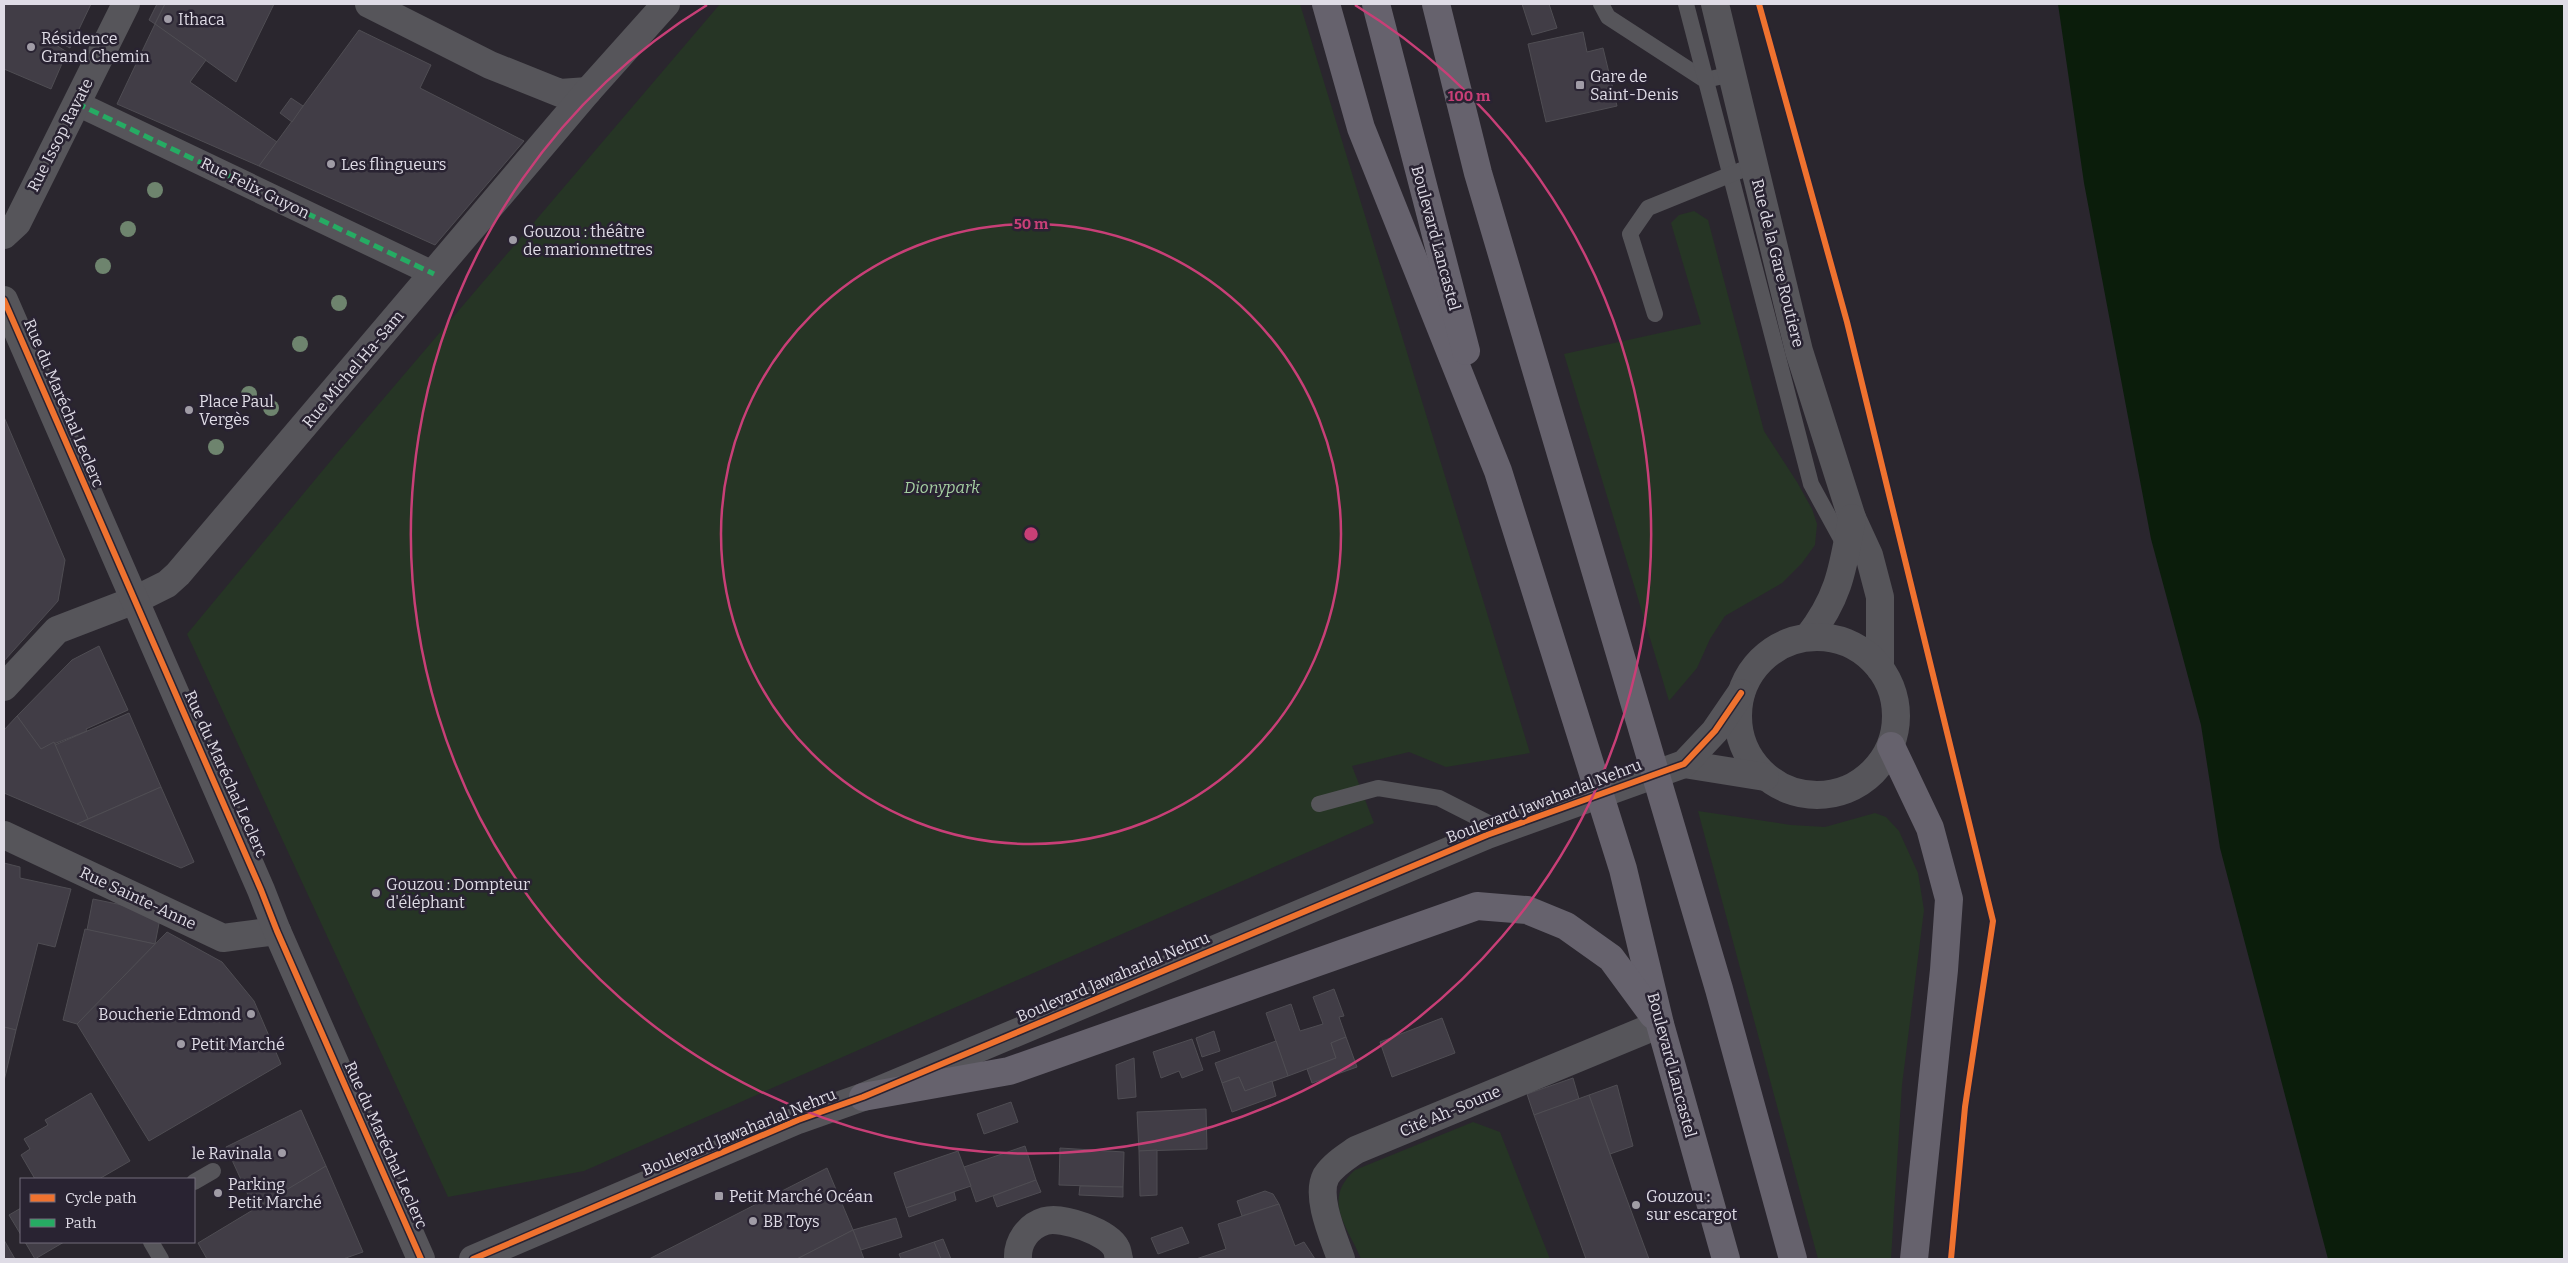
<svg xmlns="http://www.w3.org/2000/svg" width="2568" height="1263" font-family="Bitter,serif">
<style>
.green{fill:#263525}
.water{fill:#0b1d0b}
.building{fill:#413d46;stroke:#4f4d53}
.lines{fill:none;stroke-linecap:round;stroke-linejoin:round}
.service{stroke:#56555a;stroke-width:16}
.pedestrian{stroke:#56555a;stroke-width:25}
.minor{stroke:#56555a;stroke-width:28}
.tertiary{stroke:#56555a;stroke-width:28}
.primary{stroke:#66626d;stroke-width:28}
.quiet{stroke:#26ab63;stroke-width:5;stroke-dasharray:10 5;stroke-linecap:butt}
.cycleway-casing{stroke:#292332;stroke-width:9}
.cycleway{stroke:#ef722f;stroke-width:6}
.tree{fill:#6e846e}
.ring{fill:none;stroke:#c83f77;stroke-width:2.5}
.poi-dot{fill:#a09ca6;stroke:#292332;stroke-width:2}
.labels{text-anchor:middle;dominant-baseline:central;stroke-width:5;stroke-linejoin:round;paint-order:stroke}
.poi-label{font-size:16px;fill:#dfdce6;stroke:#292332;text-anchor:start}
.street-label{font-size:16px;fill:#dfdce6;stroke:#292332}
.park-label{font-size:16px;font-style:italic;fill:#a5d0a2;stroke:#292332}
.centre{fill:#c83f77;stroke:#292332;stroke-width:2.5}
.ring-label{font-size:15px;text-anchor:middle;font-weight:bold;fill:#c83f77;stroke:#292332;stroke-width:5;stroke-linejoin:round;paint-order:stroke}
</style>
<rect width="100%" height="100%" fill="#2a262e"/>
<g class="green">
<polygon points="720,4 1300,4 1530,753 1446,767 1409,752 1352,766 1374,823 584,1171 448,1197 187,634 338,452"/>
<polygon points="1694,211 1708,220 1764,431 1797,482 1812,509 1817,524 1815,545 1802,563 1782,583 1725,616 1710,639 1697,668 1669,701 1564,354 1701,324 1671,223 1679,215"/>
<polygon points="1698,811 1791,825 1825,827 1875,813 1886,817 1899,831 1918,873 1924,910 1902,1085 1891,1259 1818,1259"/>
<path d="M1473,1122L1500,1132L1550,1259H1361C1348,1227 1321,1200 1355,1170Z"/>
</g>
<polygon class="water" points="2058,4 2564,4 2564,1259 2328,1259 2220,848 2201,725 2151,539 2084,183"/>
<g class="building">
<polygon points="4,4 91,4 70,48 59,42 56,45 67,52 51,89 4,69"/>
<polygon points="157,4 165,4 155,24 149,20"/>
<polygon points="165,4 274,4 236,82 155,24"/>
<polygon points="1522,4 1549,4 1557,28 1532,35"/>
<polygon points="155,24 206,60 190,82 277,142 259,166 117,104"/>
<polygon points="359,30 431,65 420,88 524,141 435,245 259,166"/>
<polygon points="1583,32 1587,52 1603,48 1617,106 1546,122 1528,44"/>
<polygon points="291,98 303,106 292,122 280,113"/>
<polygon points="4,417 65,560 58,601 4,661"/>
<polygon points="99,646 128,710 86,729 87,731 41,749 17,716 72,660"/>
<polygon points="129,713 161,787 88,819 55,745"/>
<polygon points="17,716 41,749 54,742 88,819 77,824 4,793 4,730"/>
<polygon points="161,787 194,862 181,868 77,824"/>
<polygon points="4,863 20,867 20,878 71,889 55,947 38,943 16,1030 4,1027"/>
<polygon points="93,899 161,913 155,944 87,930"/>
<polygon points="85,929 155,944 77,1024 63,1020"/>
<polygon points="167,932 222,962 254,1001 281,1064 149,1141 77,1024"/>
<polygon points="1334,989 1344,1016 1339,1017 1346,1037 1331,1043 1336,1058 1288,1076 1266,1013 1291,1004 1300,1031 1323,1024 1313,997"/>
<polygon points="1442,1018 1455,1053 1392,1077 1380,1042"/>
<polygon points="4,1027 16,1030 4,1081"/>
<polygon points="1214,1031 1220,1051 1202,1057 1196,1038"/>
<polygon points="1346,1037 1357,1067 1312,1083 1307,1069 1336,1058 1331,1043"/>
<polygon points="1192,1039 1203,1070 1182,1078 1179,1071 1161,1078 1153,1052"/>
<polygon points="1276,1041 1288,1076 1245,1091 1239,1077 1222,1083 1215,1063"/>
<polygon points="1134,1058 1136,1097 1118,1099 1116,1065"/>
<polygon points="1239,1077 1245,1091 1272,1081 1276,1096 1232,1112 1222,1083"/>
<polygon points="1573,1078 1579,1099 1534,1115 1527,1094"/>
<polygon points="1617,1085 1633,1146 1610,1154 1589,1095"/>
<polygon points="91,1093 130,1161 99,1179 35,1179 21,1155 30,1149 24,1139 48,1125 45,1120"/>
<polygon points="1589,1095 1610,1154 1649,1259 1586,1259 1534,1115"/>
<polygon points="1011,1102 1018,1122 984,1134 977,1114"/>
<polygon points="1206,1109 1207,1149 1139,1151 1137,1112"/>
<polygon points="301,1110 326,1166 255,1210 226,1147"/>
<polygon points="1025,1146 1036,1180 976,1202 964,1167"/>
<polygon points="1060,1148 1124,1152 1123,1187 1059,1185"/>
<polygon points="1157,1150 1157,1195 1140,1196 1139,1151"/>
<polygon points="958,1151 971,1186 906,1208 894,1173"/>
<polygon points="326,1166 363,1252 343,1259 207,1259 198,1243"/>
<polygon points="827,1168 853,1230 797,1259 649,1259"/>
<polygon points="1036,1180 1041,1192 997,1207 993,1196"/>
<polygon points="1080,1186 1123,1187 1123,1197 1079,1195"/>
<polygon points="1265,1191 1273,1194 1279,1204 1242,1216 1237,1201"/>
<polygon points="954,1192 956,1200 909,1217 906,1208"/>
<polygon points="1279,1204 1295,1246 1304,1242 1315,1259 1196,1259 1226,1249 1218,1224"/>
<polygon points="21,1208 21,1235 9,1215"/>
<polygon points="896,1218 902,1237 861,1250 853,1230"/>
<polygon points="1182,1227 1189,1243 1158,1254 1151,1238"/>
<polygon points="853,1230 864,1259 797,1259"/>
<polygon points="943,1239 951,1259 941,1259 934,1242"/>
<polygon points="4,1240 15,1259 4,1259"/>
<polygon points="25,1242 64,1242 35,1259"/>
<polygon points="934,1242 941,1259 901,1259 899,1254"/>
</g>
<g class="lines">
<g class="service">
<polyline points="1601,4 1608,17 1705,80 1733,74"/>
<polyline points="1686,4 1811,484 1846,548"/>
<polyline points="1655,314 1630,234 1648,208 1754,165"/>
<polyline points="1319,804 1378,788 1439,798 1502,830"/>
<polyline points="194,1182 213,1171"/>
<polyline points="151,1242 161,1259"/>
</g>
<polyline class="pedestrian" points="76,103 434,274"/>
<g class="minor">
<polyline points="369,4 490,65 560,93 588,91"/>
<polyline points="1715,4 1799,351 1852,518 1869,555 1880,597 1880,668"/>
<polyline points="4,235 17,223 126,4"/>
<path d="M1808,637C1840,596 1843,567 1852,518"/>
<polyline points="4,687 57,630 135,600 167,584 178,574 588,91 666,4"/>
<polyline points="4,835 223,938 277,931"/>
<path d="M1018,1259C1017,1242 1028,1226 1045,1221C1062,1216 1108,1232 1116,1248C1118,1251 1118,1256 1119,1259"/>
<path d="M1341,1259C1334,1238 1315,1197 1326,1176C1333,1165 1346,1157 1356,1150L1660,1024"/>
</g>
<g class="tertiary">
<polyline points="4,300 261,890 277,931 421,1259"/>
<circle cx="1817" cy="716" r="79"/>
<polyline points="1684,764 1765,777"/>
<polyline points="473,1259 798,1120 863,1097 1487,835 1684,764 1715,731 1741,693"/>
</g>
<g class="primary">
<polyline points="1326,4 1361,128 1498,471 1623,869 1660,1024 1726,1259"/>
<polyline points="1376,4 1466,351"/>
<polyline points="1436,4 1478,173 1719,989 1793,1259"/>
<polyline points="1891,746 1930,828 1949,899 1944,970 1914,1259"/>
<polyline points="863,1097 1009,1071 1477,906 1527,910 1566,926 1611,958 1653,1015"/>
</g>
<polyline class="quiet" points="76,103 434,274"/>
<defs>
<g id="cycleway">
<polyline points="1759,4 1847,322 1993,921 1965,1107 1951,1259"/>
<polyline points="4,300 261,890 277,931 421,1259"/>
<polyline points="473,1259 798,1120 863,1097 1487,835 1684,764 1715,731 1741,693"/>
</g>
</defs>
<use href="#cycleway" class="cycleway-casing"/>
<use href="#cycleway" class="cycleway"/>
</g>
<g class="tree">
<circle cx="155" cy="190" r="8"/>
<circle cx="128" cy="229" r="8"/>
<circle cx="103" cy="266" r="8"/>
<circle cx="339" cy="303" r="8"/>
<circle cx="300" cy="344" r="8"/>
<circle cx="249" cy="394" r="8"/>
<circle cx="271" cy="408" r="8"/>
<circle cx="216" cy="447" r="8"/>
</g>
<g class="ring">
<circle cx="1031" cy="534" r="310"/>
<path d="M1355 5A620 620 0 1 1 707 5"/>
</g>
<g class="poi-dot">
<circle cx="168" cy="19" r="5"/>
<circle cx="31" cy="47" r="5"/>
<rect x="1575" y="80" width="10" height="10" rx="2.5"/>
<circle cx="331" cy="164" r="5"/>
<circle cx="513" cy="240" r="5"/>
<circle cx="189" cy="410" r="5"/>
<circle cx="376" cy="893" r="5"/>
<circle cx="251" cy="1014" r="5"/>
<circle cx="181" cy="1044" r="5"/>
<circle cx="282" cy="1153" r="5"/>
<circle cx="218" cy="1193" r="5"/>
<rect x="714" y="1191" width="10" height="10" rx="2.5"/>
<circle cx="1636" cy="1205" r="5"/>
<circle cx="753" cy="1221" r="5"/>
</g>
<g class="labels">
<g class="poi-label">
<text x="178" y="19">Ithaca</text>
<text x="41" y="38">Résidence<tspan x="41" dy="18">Grand Chemin</tspan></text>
<text x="1590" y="76">Gare de<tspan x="1590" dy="18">Saint-Denis</tspan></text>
<text x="341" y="164">Les flingueurs</text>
<text x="523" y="231">Gouzou : théâtre<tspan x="523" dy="18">de marionnettres</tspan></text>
<text x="199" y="401">Place Paul<tspan x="199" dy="18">Vergès</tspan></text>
<text x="386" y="884">Gouzou : Dompteur<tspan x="386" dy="18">d'éléphant</tspan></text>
<text x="241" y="1014" text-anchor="end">Boucherie Edmond</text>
<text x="191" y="1044">Petit Marché</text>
<text x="272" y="1153" text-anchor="end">le Ravinala</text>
<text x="228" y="1184">Parking<tspan x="228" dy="18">Petit Marché</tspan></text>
<text x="729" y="1196">Petit Marché Océan</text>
<text x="1646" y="1196">Gouzou :<tspan x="1646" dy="18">sur escargot</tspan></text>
<text x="763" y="1221">BB Toys</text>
</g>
<g class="street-label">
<text transform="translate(60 135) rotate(-63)">Rue Issop Ravate</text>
<text transform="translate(255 188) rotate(26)">Rue Felix Guyon</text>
<text transform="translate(1436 238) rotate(75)">Boulevard Lancastel</text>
<text transform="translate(1778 263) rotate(76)">Rue de la Gare Routiere</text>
<text transform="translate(353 369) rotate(-50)">Rue Michel Ha-Sam</text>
<text transform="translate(64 403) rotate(67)">Rue du Maréchal Leclerc</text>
<text transform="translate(226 774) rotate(66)">Rue du Maréchal Leclerc</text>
<text transform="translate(1544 801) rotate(-21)">Boulevard Jawaharlal Nehru</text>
<text transform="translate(138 898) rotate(25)">Rue Sainte-Anne</text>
<text transform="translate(1113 977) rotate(-23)">Boulevard Jawaharlal Nehru</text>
<text transform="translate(1672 1065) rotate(75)">Boulevard Lancastel</text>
<text transform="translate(1450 1111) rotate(-23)">Cité Ah-Soune</text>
<text transform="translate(739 1132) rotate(-22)">Boulevard Jawaharlal Nehru</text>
<text transform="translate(386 1145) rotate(66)">Rue du Maréchal Leclerc</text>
</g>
<g class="park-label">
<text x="942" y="487">Dionypark</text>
</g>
</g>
<circle cx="1031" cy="534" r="8" class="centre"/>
<g class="ring-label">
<text x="1469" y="101">100 m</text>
<text x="1031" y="229">50 m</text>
</g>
<rect width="2568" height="1263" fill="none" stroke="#dfdce6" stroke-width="10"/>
<rect x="20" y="1178" width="175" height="65" fill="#292332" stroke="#726d7a"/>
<rect x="30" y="1194" width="25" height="8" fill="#ef722f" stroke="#726d7a"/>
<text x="65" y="1203" font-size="15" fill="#dfdce6">Cycle path</text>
<rect x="30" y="1219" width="25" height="8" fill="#26ab63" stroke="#726d7a"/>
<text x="65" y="1228" font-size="15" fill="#dfdce6">Path</text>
</svg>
